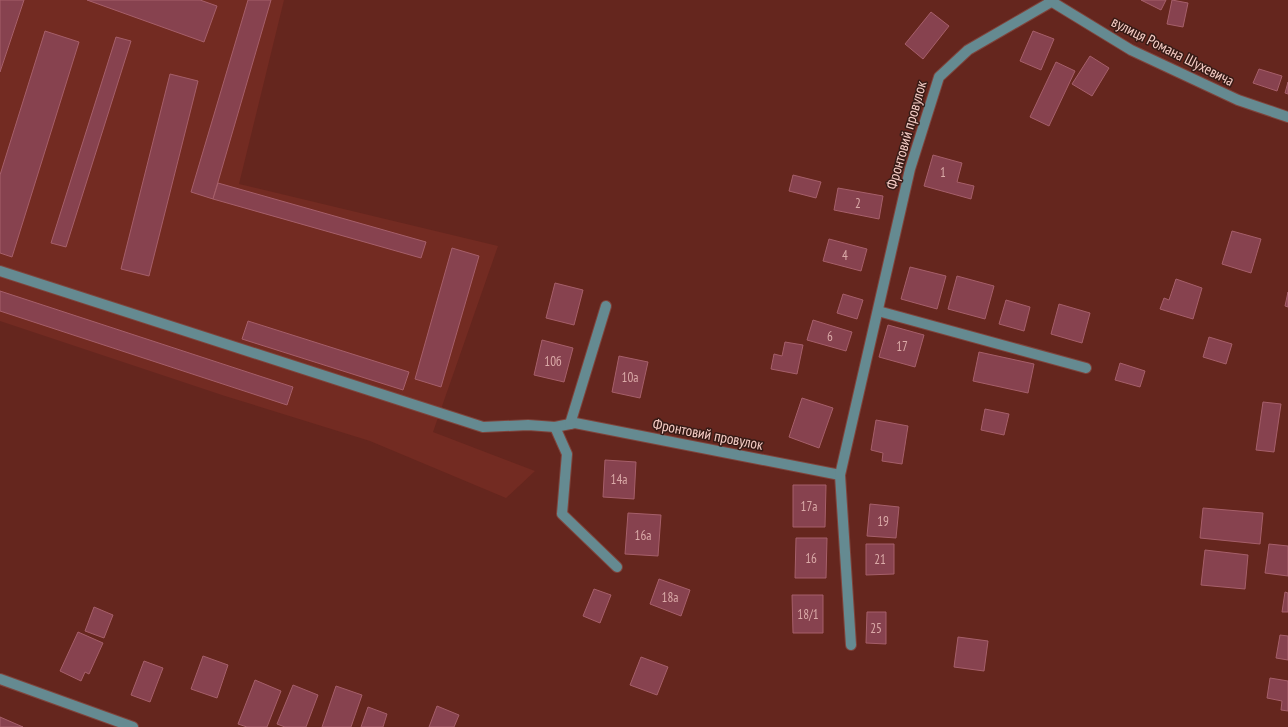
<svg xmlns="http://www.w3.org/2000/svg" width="1288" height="727" font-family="'PT Sans Narrow',sans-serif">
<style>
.built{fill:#732b22}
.building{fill:#87424f;stroke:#a65f6a}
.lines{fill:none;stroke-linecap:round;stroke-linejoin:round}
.minor-casing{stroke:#7f443c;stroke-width:12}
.minor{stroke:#658a91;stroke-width:10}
.labels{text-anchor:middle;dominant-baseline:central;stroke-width:3;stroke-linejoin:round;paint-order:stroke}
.number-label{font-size:13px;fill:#dbaba9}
.street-label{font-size:15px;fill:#f7cec7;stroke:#371b16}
</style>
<rect width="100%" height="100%" fill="#65261e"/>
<polygon class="built" points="0,0 284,0 239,184 498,246 433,432 535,471 506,498 370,441 225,396 0,321"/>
<g class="building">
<polygon points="0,0 24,0 0,72"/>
<polygon points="87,0 200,0 217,6 204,42"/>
<polygon points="248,0 271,0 213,199 191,192"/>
<polygon points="1141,0 1166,0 1161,10"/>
<polygon points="1172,0 1188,3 1183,27 1167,24"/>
<polygon points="931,12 949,26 923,59 905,44"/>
<polygon points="45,31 79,42 12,257 0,253 0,175"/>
<polygon points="1033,31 1054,39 1041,70 1020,61"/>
<polygon points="116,37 131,41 66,247 51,243"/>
<polygon points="1090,56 1109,68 1092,96 1072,84"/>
<polygon points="1056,62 1075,71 1049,126 1030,117"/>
<polygon points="1259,69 1282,76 1277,91 1253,83"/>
<polygon points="170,74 198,81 149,276 121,269"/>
<polygon points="1288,82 1288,94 1285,93"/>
<polygon points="933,155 962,163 957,182 974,186 971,199 924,186"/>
<polygon points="793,175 821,182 816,198 789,191"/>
<polygon points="218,183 426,242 421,258 213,199"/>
<polygon points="838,188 883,196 879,219 834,210"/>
<polygon points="1232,231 1261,239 1251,273 1222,264"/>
<polygon points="829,239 867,249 861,271 823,261"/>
<polygon points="452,248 479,256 441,387 415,379"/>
<polygon points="910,267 946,276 937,309 901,299"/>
<polygon points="957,276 994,286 985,319 948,309"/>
<polygon points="1176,279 1202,288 1193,319 1160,309 1164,298 1169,300"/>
<polygon points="555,283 583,290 574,325 546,318"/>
<polygon points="0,291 293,387 287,405 0,311"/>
<polygon points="1288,292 1288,307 1285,306"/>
<polygon points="843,294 863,300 857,319 837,313"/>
<polygon points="1006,300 1030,307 1024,331 999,324"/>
<polygon points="1059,304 1090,313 1082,343 1051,334"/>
<polygon points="813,320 852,332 846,351 807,340"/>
<polygon points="248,321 409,372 403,390 242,339"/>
<polygon points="888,325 924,335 915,367 879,357"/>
<polygon points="1209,337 1232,344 1226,364 1203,357"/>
<polygon points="542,340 573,348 564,382 534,375"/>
<polygon points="785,342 803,345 797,374 771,369 774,354 782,356"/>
<polygon points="979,352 1034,364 1028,393 973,381"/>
<polygon points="619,356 648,362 640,398 612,392"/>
<polygon points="1120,363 1145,371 1140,387 1115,380"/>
<polygon points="802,398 833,408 819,448 789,437"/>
<polygon points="1263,402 1281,404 1274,452 1256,450"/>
<polygon points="985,409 1009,414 1004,435 981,430"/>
<polygon points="876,420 908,426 902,464 882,461 883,453 871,450"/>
<polygon points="605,460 636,462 634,499 603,497"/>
<polygon points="793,485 826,485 825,527 793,527"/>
<polygon points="870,504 899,507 896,538 867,536"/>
<polygon points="1203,508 1263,513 1260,544 1200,538"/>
<polygon points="628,513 661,515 658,556 625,554"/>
<polygon points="796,538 827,538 826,578 795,578"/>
<polygon points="866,544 894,544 894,574 866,575"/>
<polygon points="1269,544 1288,546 1288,576 1265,573"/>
<polygon points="1205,550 1248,555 1245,589 1201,585"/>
<polygon points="659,579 690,590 681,616 650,604"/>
<polygon points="594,589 611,595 600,623 583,616"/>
<polygon points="1285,592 1288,593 1288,612 1282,612"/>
<polygon points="792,595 823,595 823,633 793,633"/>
<polygon points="94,607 113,615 104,638 85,631"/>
<polygon points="867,612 886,612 886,644 866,643"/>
<polygon points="78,632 103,643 89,674 85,672 81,681 60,671"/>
<polygon points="1280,635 1288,636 1288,660 1276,658"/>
<polygon points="958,637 988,641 984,671 954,667"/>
<polygon points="203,656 228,665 217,698 191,689"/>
<polygon points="641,657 668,667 657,695 630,685"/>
<polygon points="144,661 163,668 150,702 131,695"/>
<polygon points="1270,678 1288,681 1288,711 1281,710 1282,701 1267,698"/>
<polygon points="255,680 281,691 267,727 247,727 238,724"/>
<polygon points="293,685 318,695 306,727 285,727 277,724"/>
<polygon points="336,686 362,695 351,727 322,727"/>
<polygon points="437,706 459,715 454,727 429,727"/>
<polygon points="368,707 387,714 383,727 361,727"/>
<polygon points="0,717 23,727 0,727"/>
</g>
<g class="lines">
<defs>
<g id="minor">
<polyline points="1049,0 1131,50 1238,100 1288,117"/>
<polyline points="0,271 483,427 528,425 555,427 575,423 840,475"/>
<polyline points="878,311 1086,368"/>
<polyline points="570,424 606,306"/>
<polyline points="555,427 567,454 562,514 617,567"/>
<polyline points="851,645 840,475 910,169 939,77 968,50 1051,2"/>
<polyline points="0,679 133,727"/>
</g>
</defs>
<use href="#minor" class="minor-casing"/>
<use href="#minor" class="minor"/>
</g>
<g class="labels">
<g class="number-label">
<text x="943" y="172">1</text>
<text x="858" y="203">2</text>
<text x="845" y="255">4</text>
<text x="830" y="336">6</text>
<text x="902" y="346">17</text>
<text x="553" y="361">10б</text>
<text x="630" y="377">10а</text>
<text x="619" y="479">14а</text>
<text x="809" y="506">17а</text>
<text x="883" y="521">19</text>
<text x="643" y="535">16а</text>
<text x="811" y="558">16</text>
<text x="880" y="559">21</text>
<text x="670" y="597">18а</text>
<text x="808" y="614">18/1</text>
<text x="876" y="628">25</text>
</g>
<g class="street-label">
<text transform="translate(1173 51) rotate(27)">вулиця Романа Шухевича</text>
<text transform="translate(906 135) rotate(-74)">Фронтовий провулок</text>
<text transform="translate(708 434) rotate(11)">Фронтовий провулок</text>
</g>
</g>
</svg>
